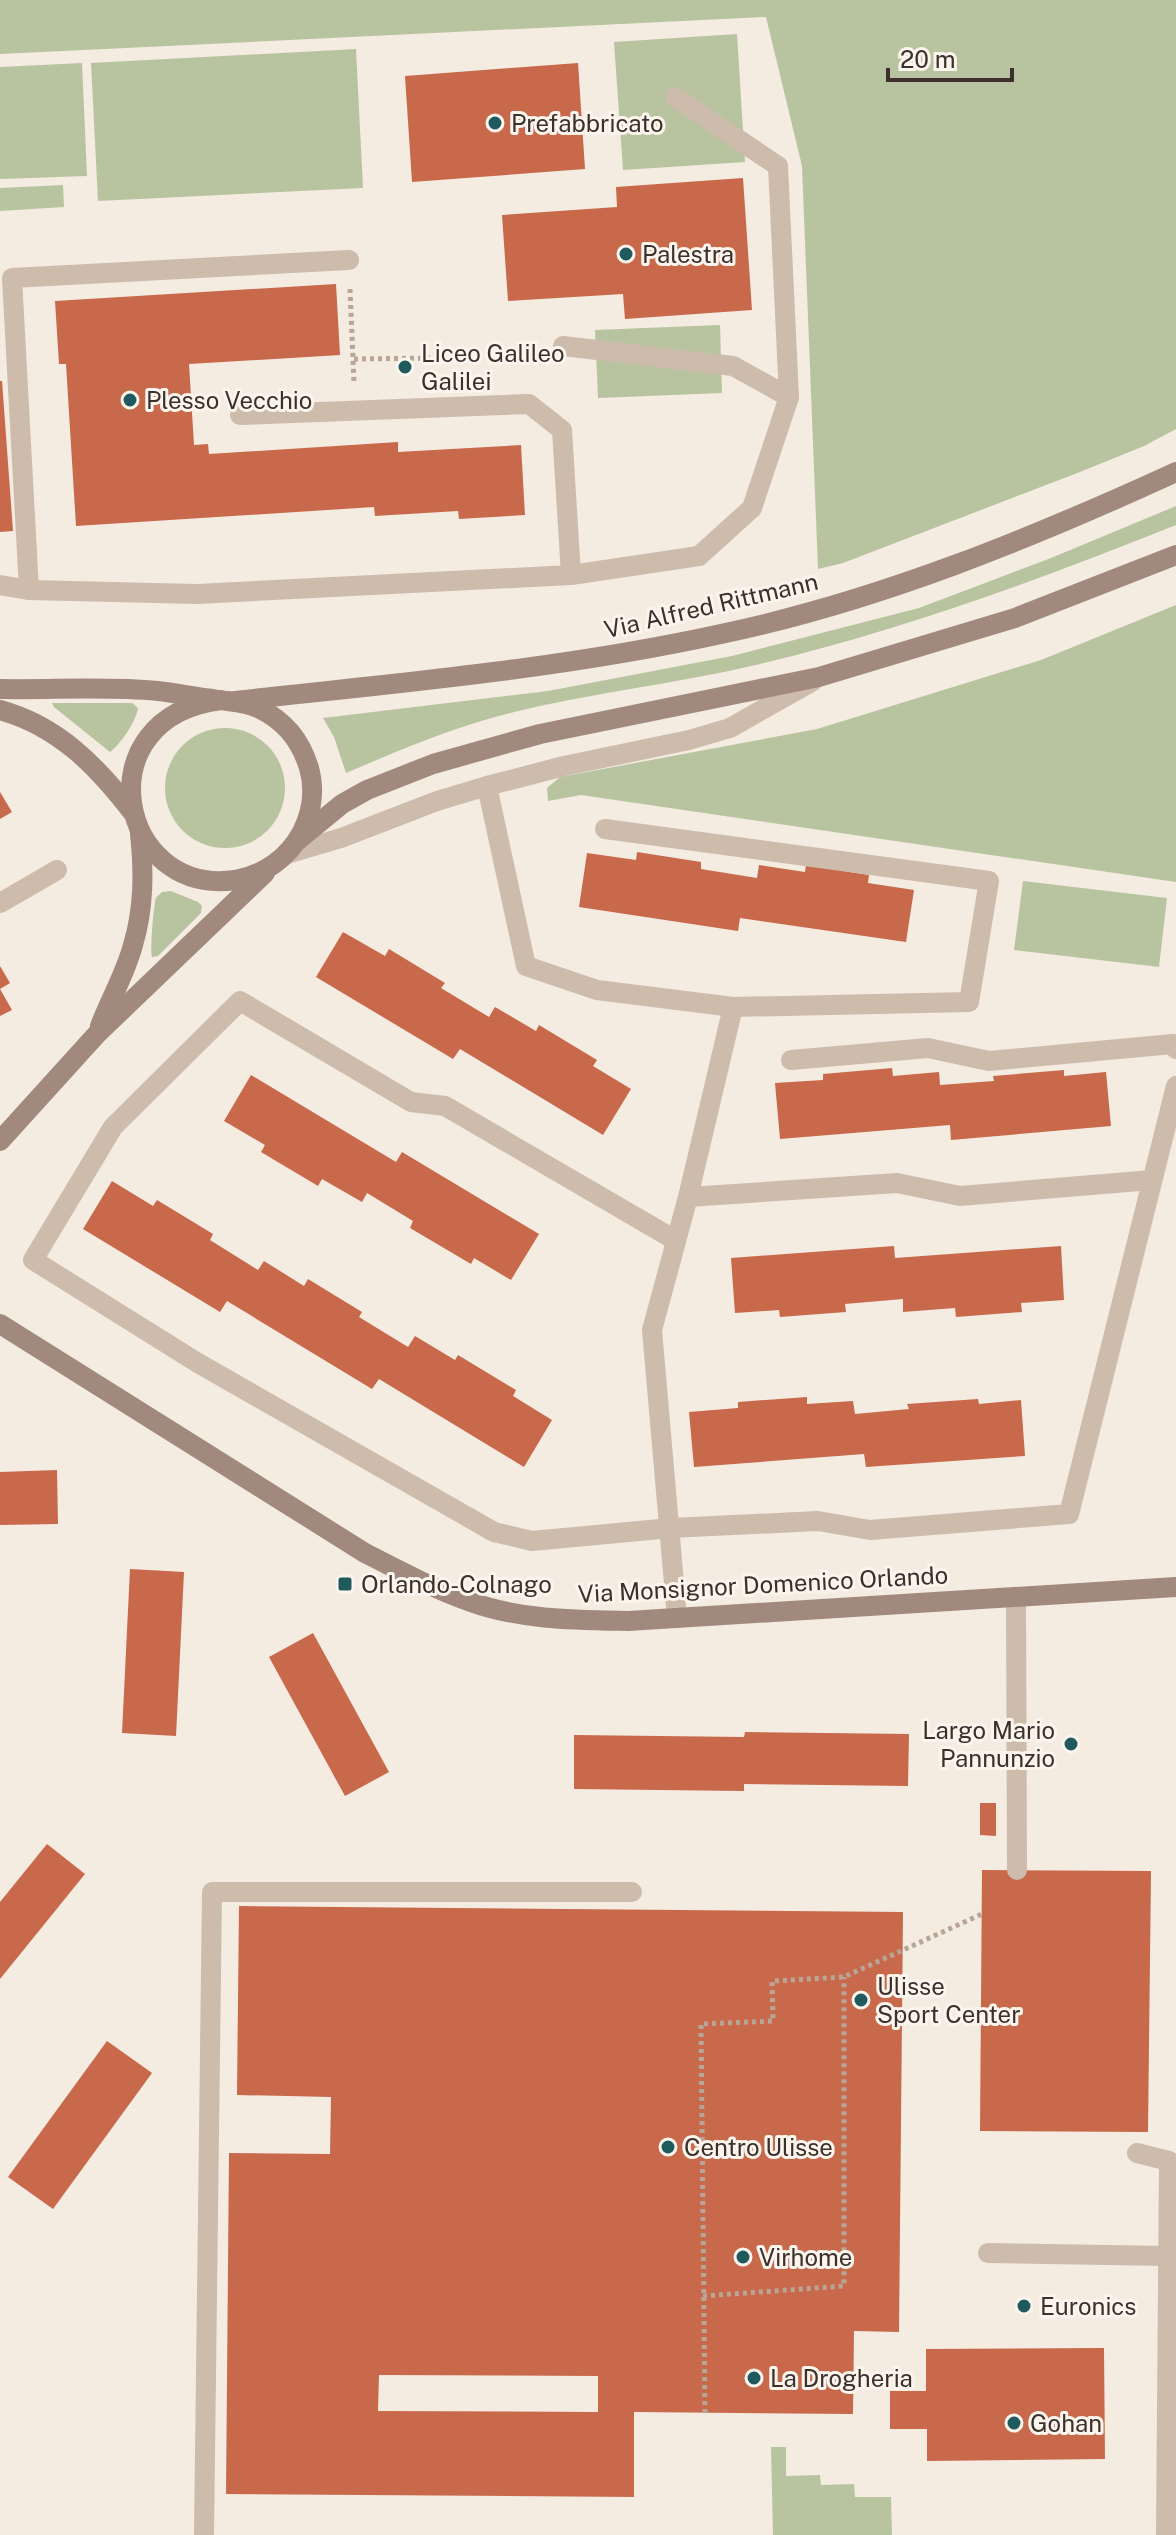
<svg xmlns="http://www.w3.org/2000/svg" width="1176" height="2535" font-family="'Public Sans',sans-serif">
<style>
.green{fill:#b8c4a0}
.building{fill:#c8694b;fill-rule:evenodd}
.lines{fill:none;stroke-linecap:round;stroke-linejoin:round}
.path{stroke:#b9a596;stroke-width:5;stroke-dasharray:4 4;stroke-linecap:butt}
.lane{stroke:#cdbbac;stroke-width:20}
.street{stroke:#cdbbac;stroke-width:20}
.secondary{stroke:#a18a7d;stroke-width:20}
.poi-dot{fill:#1f5a5e;stroke:#fbf5ee;stroke-width:3}
.labels{text-anchor:middle;dominant-baseline:central;stroke-width:6;stroke-linejoin:round;paint-order:stroke}
.poi-label{font-size:24px;fill:#3b302b;stroke:#fbf5ee;text-anchor:start}
.street-label{font-size:24px;fill:#3b302b;stroke:#fbf5ee}
</style>
<rect width="100%" height="100%" fill="#f4ebe1"/>
<g class="green">
<polygon points="0,0 1176,0 1176,429 1144,446 1080,472 843,563 818,569 802,166 766,17 0,54"/>
<polygon points="737,34 745,162 623,170 614,42"/>
<polygon points="356,49 363,188 98,201 91,63"/>
<polygon points="82,63 87,176 0,179 0,67"/>
<polygon points="63,185 64,207 0,211 0,188"/>
<polygon points="720,325 722,393 598,398 595,330"/>
<path d="M1176,506V525C1039,580 900,631 756,665C667,686 575,694 488,719C439,733 393,753 346,773L334,737L323,718L548,691L732,656L919,608L1051,558Z"/>
<polygon points="1176,605 1176,882 581,795 548,801 547,788 560,777 817,729 1041,660"/>
<path d="M52,703H132L138,708C136,721 121,744 110,752L54,707Z"/>
<circle cx="225" cy="788" r="60"/>
<polygon points="1023,881 1167,898 1159,967 1014,950"/>
<path d="M171,891L198,902L202,906L201,913L158,956L152,957C150,952 153,913 155,903C155,897 157,897 162,892Z"/>
<polygon points="771,2447 786,2447 786,2476 820,2475 821,2485 854,2484 855,2497 891,2497 892,2535 773,2535"/>
</g>
<g class="building">
<polygon points="578,63 585,169 412,182 405,76"/>
<polygon points="743,178 752,310 625,319 623,294 508,301 502,215 617,207 616,187"/>
<polygon points="336,284 340,355 189,364 194,445 208,444 209,454 398,442 398,452 521,445 525,515 459,519 458,511 375,516 374,507 76,526 66,364 59,364 55,301"/>
<polygon points="0,381 2,381 13,531 0,532"/>
<polygon points="0,792 12,812 0,819"/>
<polygon points="637,852 701,862 701,869 757,878 759,865 805,872 806,865 869,875 868,883 914,890 906,942 740,918 738,931 579,907 587,853 636,860"/>
<polygon points="343,932 385,956 389,949 445,983 441,988 489,1017 495,1007 536,1031 539,1025 597,1060 593,1066 631,1089 603,1135 460,1049 453,1059 316,977"/>
<polygon points="0,966 10,983 0,989"/>
<polygon points="0,989 12,1010 0,1016"/>
<polygon points="892,1068 893,1076 939,1072 940,1085 994,1081 993,1076 1064,1070 1064,1076 1106,1072 1111,1126 951,1140 950,1125 780,1139 775,1083 823,1080 823,1074"/>
<polygon points="251,1075 396,1162 402,1152 539,1234 511,1280 474,1258 471,1264 410,1228 413,1221 367,1193 362,1202 322,1179 318,1186 261,1152 265,1145 224,1121"/>
<polygon points="112,1181 153,1206 157,1200 213,1234 210,1240 258,1270 264,1261 304,1286 308,1279 362,1312 359,1317 408,1347 415,1336 455,1360 458,1355 516,1390 513,1396 552,1420 524,1467 379,1379 372,1389 227,1301 220,1312 83,1229"/>
<polygon points="894,1246 895,1258 1061,1246 1064,1300 1021,1303 1022,1312 956,1317 955,1308 903,1312 903,1299 845,1304 846,1312 780,1317 779,1310 735,1313 731,1258"/>
<polygon points="807,1397 807,1404 853,1401 855,1414 909,1409 907,1404 978,1399 979,1404 1021,1400 1025,1456 866,1467 864,1454 694,1467 689,1412 738,1408 738,1402"/>
<polygon points="57,1470 58,1524 0,1525 0,1472"/>
<polygon points="130,1569 184,1572 176,1736 122,1733"/>
<polygon points="313,1633 389,1772 345,1796 269,1657"/>
<polygon points="745,1732 909,1734 908,1786 744,1784 744,1791 574,1789 574,1735 744,1737"/>
<polygon points="980,1803 996,1803 996,1836 980,1835"/>
<polygon points="47,1844 85,1874 0,1979 0,1902"/>
<polygon points="982,1870 1151,1871 1148,2132 980,2131"/>
<path d="M239,1906L903,1912L899,2332L854,2331L853,2414L634,2412V2497L226,2494L229,2153L330,2154L331,2097L237,2095ZM379,2375L598,2376V2412L378,2411Z"/>
<polygon points="107,2041 152,2073 53,2209 8,2177"/>
<polygon points="1104,2348 1105,2459 927,2461 927,2429 890,2429 890,2391 926,2391 926,2349"/>
</g>
<g class="lines">
<g class="path">
<polyline points="350,289 354,383"/>
<polyline points="354,359 433,358"/>
<polyline points="703,2296 844,2286 844,1977"/>
<polyline points="705,2413 701,2024 773,2021 772,1981 844,1977 982,1914"/>
</g>
<g class="lane">
<polyline points="563,346 733,366 789,397"/>
<polyline points="571,575 699,556 752,508 789,397 778,166 675,97"/>
<polyline points="0,585 29,590 197,594 571,575 562,430 529,404 240,415"/>
<polyline points="29,590 12,278 349,260"/>
<polyline points="487,786 526,966 597,990 733,1007 688,1197 652,1330 677,1618"/>
<polyline points="605,829 989,881 969,1002 733,1007"/>
<polyline points="287,854 341,838 437,801 487,786 564,766 689,740 730,728 813,681"/>
<polyline points="791,1060 928,1048 989,1061 1173,1044 1176,1049"/>
<polyline points="688,1197 897,1183 960,1196 1152,1180"/>
<polyline points="675,1240 445,1106 411,1102 240,1001 113,1127 33,1260 198,1363 494,1532 532,1541 671,1528 818,1521 870,1530 1069,1514 1176,1086"/>
<polyline points="1016,1597 1017,1870"/>
<polyline points="1137,2153 1169,2161 1166,2535"/>
<polyline points="988,2253 1168,2256"/>
<polyline points="204,2535 212,1892 632,1892"/>
</g>
<polyline class="street" points="0,903 57,870"/>
<g class="secondary">
<path d="M0,689C52,690 106,686 158,691C176,693 195,697 213,699C229,702 245,701 260,709C285,721 301,741 309,768C315,789 312,812 302,832C288,858 264,875 235,880C118,897 82,717 221,700"/>
<path d="M235,701C398,683 561,669 721,634C878,601 1030,539 1176,472"/>
<path d="M0,710C58,726 97,766 133,813"/>
<polyline points="297,841 342,804 367,790 433,764 540,734 819,677 1015,618 1176,555"/>
<path d="M100,1026C110,1000 126,972 133,945C144,908 144,872 140,834"/>
<polyline points="0,1141 97,1034 265,873"/>
<path d="M0,1324L365,1553C400,1571 434,1589 471,1602C521,1620 576,1620 628,1621L1176,1587"/>
</g>
</g>
<g class="poi-dot">
<circle cx="495" cy="123" r="8"/>
<circle cx="626" cy="254" r="8"/>
<circle cx="405" cy="367" r="8"/>
<circle cx="130" cy="400" r="8"/>
<rect x="337" y="1576" width="16" height="16" rx="4"/>
<circle cx="1071" cy="1744" r="8"/>
<circle cx="861" cy="2000" r="8"/>
<circle cx="668" cy="2147" r="8"/>
<circle cx="743" cy="2257" r="8"/>
<circle cx="1024" cy="2306" r="8"/>
<circle cx="754" cy="2378" r="8"/>
<circle cx="1014" cy="2423" r="8"/>
</g>
<g class="labels">
<g class="poi-label">
<text x="511" y="123">Prefabbricato</text>
<text x="642" y="254">Palestra</text>
<text x="421" y="353">Liceo Galileo<tspan x="421" dy="28">Galilei</tspan></text>
<text x="146" y="400">Plesso Vecchio</text>
<text x="361" y="1584">Orlando-Colnago</text>
<text x="1055" y="1730" text-anchor="end">Largo Mario<tspan x="1055" dy="28">Pannunzio</tspan></text>
<text x="877" y="1986">Ulisse<tspan x="877" dy="28">Sport Center</tspan></text>
<text x="684" y="2147">Centro Ulisse</text>
<text x="759" y="2257">Virhome</text>
<text x="1040" y="2306">Euronics</text>
<text x="770" y="2378">La Drogheria</text>
<text x="1030" y="2423">Gohan</text>
</g>
<g class="street-label">
<text transform="translate(711 605) rotate(-13)">Via Alfred Rittmann</text>
<text transform="translate(763 1584) rotate(-3)">Via Monsignor Domenico Orlando</text>
</g>
</g>
<path d="M888 68v12h124v-12" fill="none" stroke="#3b302b" stroke-width="4"/>
<text x="900" y="68" font-size="24" fill="#3b302b" stroke="#fbf5ee" stroke-width="6" paint-order="stroke">20 m</text>
</svg>
